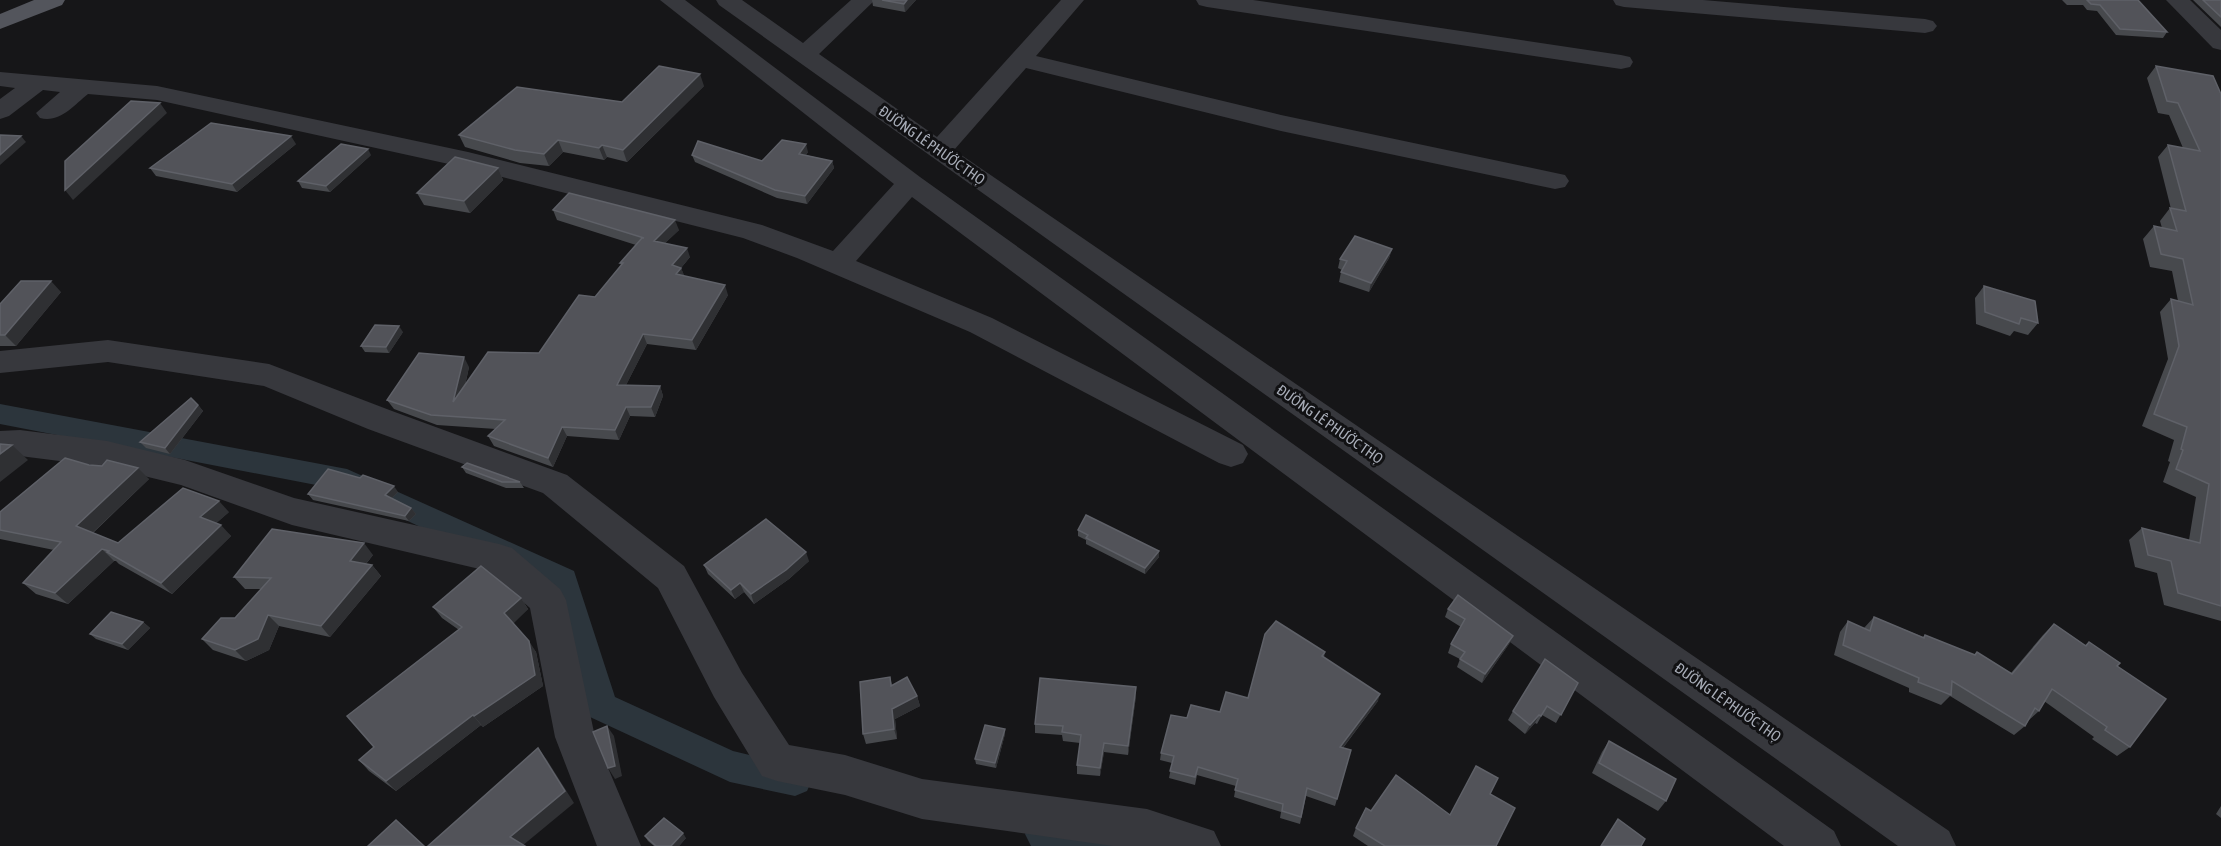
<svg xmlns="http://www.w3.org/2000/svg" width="2221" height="846" font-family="'Asap Condensed',sans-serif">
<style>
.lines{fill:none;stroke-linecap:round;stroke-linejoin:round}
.canal{fill:#2c353c;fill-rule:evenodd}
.minor{fill:#37383d;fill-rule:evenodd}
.major{fill:#53555c;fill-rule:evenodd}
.wall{fill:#47494d}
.shaded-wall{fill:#2f3033}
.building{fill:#525359;stroke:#5f6168;stroke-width:1.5}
.labels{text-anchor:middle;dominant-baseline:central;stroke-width:6;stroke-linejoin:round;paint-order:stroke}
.street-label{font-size:15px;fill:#a8adb8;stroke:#111113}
</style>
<rect width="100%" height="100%" fill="#161618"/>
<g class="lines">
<g class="canal">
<polygon points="0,404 347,469 574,571 615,697 733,751 807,769 812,780 807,791 795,796 730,782 590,717 550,588 342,490 0,424"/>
<polygon points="1043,817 1101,829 1114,834 1119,846 1031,846 1025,834 1031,822"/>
</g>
<g class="minor">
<path d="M660,0H685L920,177L1834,831L1841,846H1784L912,197L856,261L992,318L1243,445L1248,454L1243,463L1231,467L1219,463L970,332L797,258L743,238L467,168L157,100L88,94C73,106 60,123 40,118L36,113L60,92L43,90L9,116L0,119V99L15,88L0,86V72L157,86L468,152L762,225L833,251L894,184Z"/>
<polygon points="716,0 742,0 803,43 851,0 875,0 819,54 937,137 1061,0 1084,0 1036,56 1281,115 1565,175 1569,181 1565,187 1555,189 1281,131 1026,68 954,150 1949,831 1956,846 1898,846 719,5"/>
<polygon points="1196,0 1253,0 1621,55 1630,57 1633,62 1630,67 1621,69 1207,7 1199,5"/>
<polygon points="1613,0 1703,0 1925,19 1933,21 1937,26 1933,31 1925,33 1624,7 1616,5"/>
<polygon points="2166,0 2190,0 2221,30 2221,50 2213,48"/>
<polygon points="108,340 269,364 392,411 567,475 684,566 742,673 789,745 845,755 922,779 1147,809 1214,831 1221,846 1113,846 922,819 845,795 777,781 762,776 714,697 658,588 543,493 368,429 264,386 108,362 0,373 0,351"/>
<polygon points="20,430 107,441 185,460 294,498 499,544 512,548 560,589 566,600 595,737 641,846 597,846 555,737 530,608 488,571 292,525 181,485 107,467 20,456 0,457 0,431"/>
</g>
<polygon class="major" points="34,0 65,0 62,5 0,29 0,14"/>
</g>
<g class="wall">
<polygon points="872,0 916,0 905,12 873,6"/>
<polygon points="2062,0 2138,0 2167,32 2163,38 2116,35 2097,11 2087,10 2083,5 2067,5"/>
<polygon points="2193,0 2221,0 2221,27"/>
<polygon points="2156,66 2221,94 2221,621 2164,605 2157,573 2135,567 2129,540 2142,528 2189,540 2196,497 2163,482 2170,462 2168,461 2174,440 2142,426 2168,359 2160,312 2171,299 2178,301 2172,271 2150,267 2143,239 2154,226 2162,228 2160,221 2170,208 2171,209 2158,157 2168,145 2183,148 2169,115 2158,113 2147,78"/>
<polygon points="704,86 627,162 607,157 604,160 563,152 549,166 520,163 465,147 459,135"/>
<polygon points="296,144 237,192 156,176 150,168"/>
<polygon points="808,152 806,155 832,161 834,168 807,204 777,198 695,162 692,155 762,161"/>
<polygon points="371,155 330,192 302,188 298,181"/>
<polygon points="498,168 503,180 470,213 424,205 417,193"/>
<polygon points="553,210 679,230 665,243 690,257 681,268 684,276 728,295 696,350 647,344 626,385 660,386 663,396 655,417 630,416 619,440 567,436 553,467 494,446 488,436 496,429 437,425 394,409 387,400 469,367 465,386 539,353 595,297 621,265 620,263 636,245 557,220"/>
<polygon points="1392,249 1389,258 1369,292 1339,282 1341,272 1342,270 1338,268 1340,259"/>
<polygon points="1984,286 2038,323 2028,335 2014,331 2010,336 1976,324 1975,298"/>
<polygon points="61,292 16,346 0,346 0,304"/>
<polygon points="403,332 389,353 365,352 361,346"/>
<polygon points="198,405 203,411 170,454 146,448 140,442"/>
<polygon points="89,465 149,479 93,533 118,543 229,512 216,523 231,536 172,594 119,564 116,561 114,561 68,604 36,594 23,583 54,550 0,539 0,512"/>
<polygon points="462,467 520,482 524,488 506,488 466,473"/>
<polygon points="398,492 392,498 411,508 416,514 409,521 313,500 308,494"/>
<polygon points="1078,530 1159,551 1159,557 1145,574 1086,544 1086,540 1078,536"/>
<polygon points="373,555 366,564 372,565 381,576 330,637 279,626 269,650 246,661 213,650 202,639 235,618 261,589 245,589 234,577"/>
<polygon points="809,561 789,579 754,604 744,592 735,599 708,574 704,565"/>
<polygon points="521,598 528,609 513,623 536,652 543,686 483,727 481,725 396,791 369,771 359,760 374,747 459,630 442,618 433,607"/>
<polygon points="1448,609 1513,636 1509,644 1482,683 1457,667 1460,659 1448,653 1451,644 1461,627 1445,617"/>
<polygon points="1874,617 1923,637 1925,635 1974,655 1977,652 2011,673 2043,635 2054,624 2085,645 2089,642 2117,666 2130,747 2117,756 2092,739 2094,737 2044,701 2039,711 2029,720 2025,726 2014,735 1950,696 1941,705 1909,692 1909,688 1834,655 1840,632 1848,621 1864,628"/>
<polygon points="143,622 150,628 128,650 96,639 90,634"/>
<polygon points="1325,652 1324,657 1378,701 1343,748 1351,750 1335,806 1306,796 1300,824 1280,818 1281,812 1234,797 1236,786 1197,775 1195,785 1169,778 1172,763 1160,760 1161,753 1187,718 1220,712 1248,698"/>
<polygon points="890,677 892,685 917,696 920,706 895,719 897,739 866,744 863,734"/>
<polygon points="1578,683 1556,723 1542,715 1537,724 1535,723 1525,734 1508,720 1513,711"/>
<polygon points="1136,687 1136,696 1128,755 1104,752 1100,776 1077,774 1077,765 1080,743 1063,741 1062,735 1035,733 1035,724"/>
<polygon points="1005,729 1005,734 996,768 976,764 975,759"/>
<polygon points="1609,741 1666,801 1658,811 1592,773 1602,752"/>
<polygon points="1490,794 1496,846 1368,846 1353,836 1356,828 1371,811 1450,815"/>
<polygon points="2221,806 2221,818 2216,814"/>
<polygon points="645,836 686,838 679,846 654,846 648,841"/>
</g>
<g class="shaded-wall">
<polygon points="907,0 916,0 905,12 904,4"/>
<polygon points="700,74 704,86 627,162 623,150"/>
<polygon points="160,103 167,113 73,200 65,190"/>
<polygon points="21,136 26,142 0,165 0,155"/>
<polygon points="291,136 296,144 237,192 232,184"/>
<polygon points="558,140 563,152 549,166 544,154"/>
<polygon points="806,144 808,152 801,161 799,154"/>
<polygon points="602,145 607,157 604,160 599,148"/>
<polygon points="368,149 371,155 330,192 326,186"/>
<polygon points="832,161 834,168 807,204 805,196"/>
<polygon points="498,168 503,180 470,213 464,201"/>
<polygon points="675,220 679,230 658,250 654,241"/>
<polygon points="687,248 690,257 681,268 685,277 679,284 672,265"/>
<polygon points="1392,249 1389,258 1369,292 1371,283"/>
<polygon points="51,281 61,292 16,346 5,335"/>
<polygon points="725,285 728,295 696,350 692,340"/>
<polygon points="399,326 403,332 389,353 386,347"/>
<polygon points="643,334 647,344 621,395 617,385"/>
<polygon points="464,357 469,367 459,412 453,402"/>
<polygon points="660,386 663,396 655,417 651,407"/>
<polygon points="198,405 203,411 170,454 165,448"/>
<polygon points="626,407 630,416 619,440 615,430"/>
<polygon points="562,427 567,436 553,467 548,458"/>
<polygon points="12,445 28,460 0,482 0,454"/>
<polygon points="138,468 149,479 88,537 76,526"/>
<polygon points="394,486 398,492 389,501 385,495"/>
<polygon points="219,501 229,512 210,529 200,517"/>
<polygon points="411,508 416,514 409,521 405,516"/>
<polygon points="221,525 231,536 172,594 161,583"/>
<polygon points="364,543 373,555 359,572 350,561"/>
<polygon points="102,549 114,561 68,604 55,593"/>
<polygon points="1159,551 1159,557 1145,574 1145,568"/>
<polygon points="806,552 809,561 789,579 754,604 751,594"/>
<polygon points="372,565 381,576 330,637 321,626"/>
<polygon points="740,583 744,592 735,599 731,590"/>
<polygon points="521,598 528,609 512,625 504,613"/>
<polygon points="268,615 279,626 269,650 246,661 235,650"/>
<polygon points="143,622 150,628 128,650 122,644"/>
<polygon points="1513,636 1509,644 1482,683 1485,674"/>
<polygon points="529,641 536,652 543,686 483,727 474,716"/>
<polygon points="1136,687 1136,696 1128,755 1128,746"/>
<polygon points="1380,694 1378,701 1338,754 1340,747"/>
<polygon points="917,696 920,706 895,719 897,739 894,729 892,709"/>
<polygon points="473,715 481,725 396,791 386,781"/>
<polygon points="1539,715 1535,723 1525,734 1530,725"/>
<polygon points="607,726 614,736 622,776 615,779 608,768"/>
<polygon points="1005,729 1005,734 996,768 995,763"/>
<polygon points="1104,743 1104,752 1100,776 1100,768"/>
<polygon points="538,748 547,760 574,803 522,846 510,837"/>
<polygon points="683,833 686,838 679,846 671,846"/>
</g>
<g class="building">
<polygon points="882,0 907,0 904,4"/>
<polygon points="2087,0 2138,0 2167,32 2120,29 2100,5 2091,4"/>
<polygon points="2203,0 2221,0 2221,17"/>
<polygon points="659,66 700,74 623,150 602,145 599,148 558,140 544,154 515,150 459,135 517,87 622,102"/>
<polygon points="2156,66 2213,76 2221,94 2221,606 2178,593 2171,561 2148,555 2142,528 2200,543 2209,484 2176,469 2183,450 2181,449 2187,427 2154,414 2179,346 2171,299 2193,305 2183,259 2161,254 2154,226 2177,231 2170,208 2186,211 2168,145 2200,151 2178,103 2167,101"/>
<polygon points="131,101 160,103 65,190 65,161"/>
<polygon points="211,123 291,136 232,184 150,168"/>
<polygon points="0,135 21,136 0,155"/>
<polygon points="782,140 806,144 799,154 832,161 805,196 775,190 692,155 698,141 762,161"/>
<polygon points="341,144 368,149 326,186 298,181"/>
<polygon points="455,157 498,168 464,201 417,193"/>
<polygon points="569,193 675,220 654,241 687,248 672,265 681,268 676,274 725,285 692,340 643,334 617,385 660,386 651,407 626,407 615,430 562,427 548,458 488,436 505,420 431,415 387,400 419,353 464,357 453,402 488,352 539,353 579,295 595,297 623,263 620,263 642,238 644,238 553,210"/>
<polygon points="1355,236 1392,249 1371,283 1341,272 1347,261 1340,259"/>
<polygon points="21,281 51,281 5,335 0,335 0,304"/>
<polygon points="1984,286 2035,301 2038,323 2021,318 2019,324 1985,312"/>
<polygon points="375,325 399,326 386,347 361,346"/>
<polygon points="191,398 198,405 165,448 140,442"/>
<polygon points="0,444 12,445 0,454"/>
<polygon points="65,458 89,465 102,466 107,460 138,468 76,526 118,543 183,488 219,501 200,517 221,525 161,583 107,552 109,551 102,549 55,593 23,583 61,542 0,530 0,512"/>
<polygon points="467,463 520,482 502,482 462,467"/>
<polygon points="328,469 360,478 363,475 394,486 385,495 411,508 405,516 308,494"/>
<polygon points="1086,515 1159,551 1145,568 1086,538 1088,535 1078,530"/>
<polygon points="766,519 806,552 786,570 751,594 740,583 731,590 704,565"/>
<polygon points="272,529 364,543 350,561 372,565 321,626 268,615 258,639 235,650 202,639 221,618 235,618 271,578 234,577"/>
<polygon points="481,566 521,598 504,613 529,641 535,675 474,716 473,715 386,781 359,760 374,747 347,716 462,627 433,607"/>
<polygon points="1458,595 1513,636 1485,674 1460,659 1465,652 1451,644 1465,619 1448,609"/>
<polygon points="111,612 143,622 122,644 90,634"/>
<polygon points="1874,617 1924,638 1925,635 1975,655 1977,652 2012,674 2054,624 2086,646 2089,642 2120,663 2117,666 2166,699 2130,747 2105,730 2107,727 2052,689 2039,711 2035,708 2025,726 1952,681 1951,695 1918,682 1919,678 1843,645 1848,621 1870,631"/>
<polygon points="1276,621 1325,652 1322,656 1380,694 1340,747 1351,750 1337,799 1307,788 1301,817 1282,811 1283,804 1235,790 1238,779 1198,767 1195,777 1170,771 1174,756 1161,753 1171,715 1187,718 1191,705 1220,712 1226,692 1248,698 1265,634"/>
<polygon points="1545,659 1578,683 1561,715 1547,706 1541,716 1539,715 1530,725 1513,711"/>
<polygon points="890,677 891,686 907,677 917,696 892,709 894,729 863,734 860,682"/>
<polygon points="1040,678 1136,687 1128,746 1104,743 1100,768 1077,765 1081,735 1062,732 1063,726 1035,724"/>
<polygon points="985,725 1005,729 995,763 975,759"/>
<polygon points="607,726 615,766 608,768 593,732"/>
<polygon points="1609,741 1676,779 1666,801 1599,763"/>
<polygon points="538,748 565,791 510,837 525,846 428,846"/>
<polygon points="1476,766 1498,778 1490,794 1515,808 1496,846 1385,846 1356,828 1366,808 1371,811 1396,775 1450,815"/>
<polygon points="664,818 683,833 671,846 656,846 645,836"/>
<polygon points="1618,819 1645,839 1641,846 1601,846"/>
<polygon points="396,820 424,846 368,846"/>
</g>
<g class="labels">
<g class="street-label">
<text transform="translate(932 145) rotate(35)">ĐƯỜNG LÊ PHƯỚC THỌ</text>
<text transform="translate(1330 424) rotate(35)">ĐƯỜNG LÊ PHƯỚC THỌ</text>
<text transform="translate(1728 702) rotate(35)">ĐƯỜNG LÊ PHƯỚC THỌ</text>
</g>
</g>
</svg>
